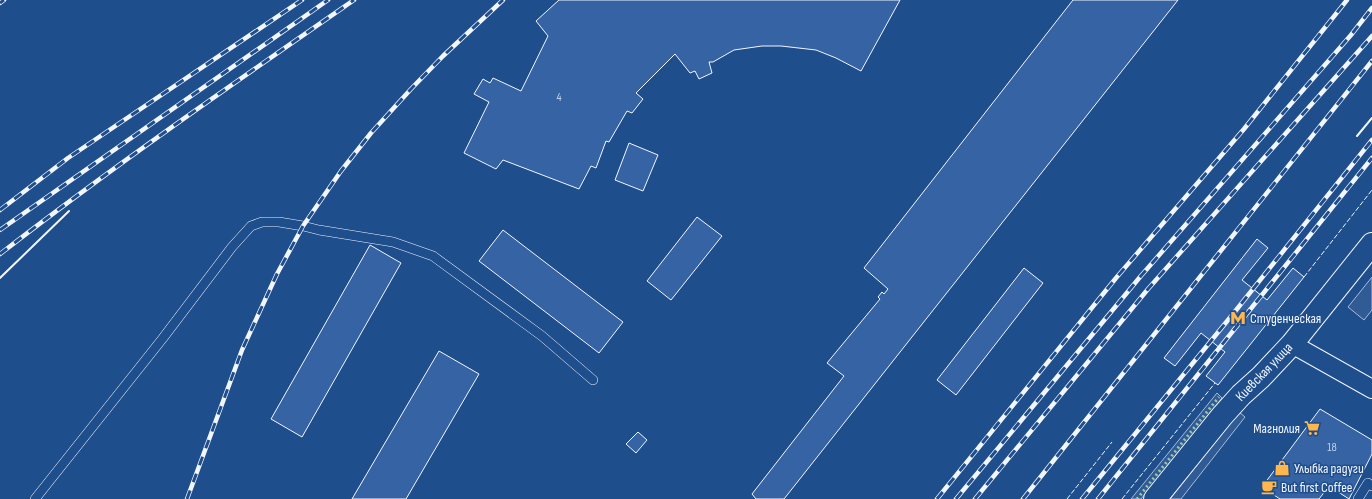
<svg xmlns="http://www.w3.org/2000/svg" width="1372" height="499" font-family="'Sofia Sans Condensed',sans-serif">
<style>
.built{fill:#305b95;stroke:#a8bbd7}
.building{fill:#3563a3;stroke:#f2f6ff}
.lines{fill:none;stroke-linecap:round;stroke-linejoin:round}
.lane-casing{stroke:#f2f6ff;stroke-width:10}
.street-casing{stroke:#f2f6ff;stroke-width:20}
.secondary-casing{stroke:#f2f6ff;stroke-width:24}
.lane{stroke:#1f4e8c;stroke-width:9}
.street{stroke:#1f4e8c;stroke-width:18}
.secondary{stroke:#1f4e8c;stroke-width:22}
.rail-casing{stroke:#f2f6ff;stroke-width:4.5}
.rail{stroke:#1f4e8c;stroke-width:3;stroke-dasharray:9;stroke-linecap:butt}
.hedge{stroke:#97c8a6;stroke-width:3;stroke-dasharray:2 3;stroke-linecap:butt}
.fence{stroke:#f2f6ff;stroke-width:1;stroke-dasharray:5 2;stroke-linecap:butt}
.wall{stroke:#f2f6ff;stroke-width:2}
.labels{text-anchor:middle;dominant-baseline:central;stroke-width:3;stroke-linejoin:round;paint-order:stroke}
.number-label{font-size:12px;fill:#c3d1e8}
.poi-label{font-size:14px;fill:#f2f6ff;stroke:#1f4e8c;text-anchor:start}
.street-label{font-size:14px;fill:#f2f6ff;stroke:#1f4e8c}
</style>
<rect width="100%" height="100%" fill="#1f4e8c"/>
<g class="built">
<polygon points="1372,277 1372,310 1364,320 1348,307"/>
<polygon points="1217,393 1222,398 1141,499 1131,499"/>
<polygon points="1239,412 1245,417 1181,499 1170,499"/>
</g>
<g class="building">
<polygon points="559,0 900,0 861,71 836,58 816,50 781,46 762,46 734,50 713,62 709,62 712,73 699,79 695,71 690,73 675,54 636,93 643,99 632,113 627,111 609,142 606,141 596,168 591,166 579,189 503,160 496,169 464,153 489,102 474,94 483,79 490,83 493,78 521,91 548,36 536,21"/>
<polygon points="1073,0 1178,0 784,499 756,499 752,494 844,376 827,363 880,299 878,297 882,292 884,294 888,289 864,268"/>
<polygon points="629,143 658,155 643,191 615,180"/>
<polygon points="697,217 722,236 671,300 647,281"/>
<polygon points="503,230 623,322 599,353 479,261"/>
<polygon points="1257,239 1268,248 1242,280 1267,300 1293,268 1304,277 1218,385 1206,376 1225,352 1201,333 1175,366 1164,358"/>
<polygon points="370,245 401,263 302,437 271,419"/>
<polygon points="1024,268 1043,283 956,395 937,380"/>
<polygon points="439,351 479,374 406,499 352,499"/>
<polygon points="1320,409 1372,440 1372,454 1349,499 1329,486 1319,499 1280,499 1262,487"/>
<polygon points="638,432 647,440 636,453 626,444"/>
</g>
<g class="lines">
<defs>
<g id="lane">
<polyline points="35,499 163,338 232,247 251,226 262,222 279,222 303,226 319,230 393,242 433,256 542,336 593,380"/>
<polyline points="1358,499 1368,483 1372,486"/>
</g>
<polyline id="street" points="1292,344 1372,389"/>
<polyline id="secondary" points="1155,499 1222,416 1241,395 1261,377 1292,344 1372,244"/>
</defs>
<use href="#lane" class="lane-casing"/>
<use href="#street" class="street-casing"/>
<use href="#secondary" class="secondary-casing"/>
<use href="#lane" class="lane"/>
<use href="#street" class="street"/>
<use href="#secondary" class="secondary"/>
<defs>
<g id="rail">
<polyline points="0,3 4,0"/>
<polyline points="0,210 68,158 302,0"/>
<polyline points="0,230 328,0"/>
<path d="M0,254C115,165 234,83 354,0"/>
<polyline points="187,499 242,350 277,274 303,226 341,171 371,133 411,89 443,56 503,0"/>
<polyline points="937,499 1116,278 1244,129 1347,0"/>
<polyline points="956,499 1140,277 1351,35 1372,8"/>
<polyline points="975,499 1148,289 1372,36"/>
<polyline points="1023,499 1372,61"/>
<polyline points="1082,499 1237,309 1372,140"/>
<polyline points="1098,499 1372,158"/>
</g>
</defs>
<use href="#rail" class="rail-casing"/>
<use href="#rail" class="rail"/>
<polyline class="hedge" points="1137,499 1219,397"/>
<g class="fence">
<polyline points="1304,277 1372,190"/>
<polyline points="1067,499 1112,442"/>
<polyline points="1122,499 1215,383"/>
</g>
<g class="wall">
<polyline points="1357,136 1372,118"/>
<polyline points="0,278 69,211"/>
</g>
</g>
<defs>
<symbol id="metro-bare" viewBox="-9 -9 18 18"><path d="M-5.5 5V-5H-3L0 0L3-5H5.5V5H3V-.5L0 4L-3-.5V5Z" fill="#ffb74d" stroke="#1f4e8c" stroke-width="2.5" paint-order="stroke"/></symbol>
<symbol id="supermarket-bare" viewBox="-9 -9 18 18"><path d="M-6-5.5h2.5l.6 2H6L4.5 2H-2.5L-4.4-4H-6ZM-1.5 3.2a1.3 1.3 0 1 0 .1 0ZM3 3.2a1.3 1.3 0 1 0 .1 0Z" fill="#ffb74d" stroke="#1f4e8c" stroke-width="2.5" paint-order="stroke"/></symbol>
<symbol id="shop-bare" viewBox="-9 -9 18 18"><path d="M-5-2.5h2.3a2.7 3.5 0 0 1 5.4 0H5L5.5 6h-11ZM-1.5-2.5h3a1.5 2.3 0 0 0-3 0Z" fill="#ffb74d" stroke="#1f4e8c" stroke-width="2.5" paint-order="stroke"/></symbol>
<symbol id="cafe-bare" viewBox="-9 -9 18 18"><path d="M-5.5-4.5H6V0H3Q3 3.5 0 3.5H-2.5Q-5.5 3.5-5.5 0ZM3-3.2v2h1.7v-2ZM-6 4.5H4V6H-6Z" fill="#ffb74d" stroke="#1f4e8c" stroke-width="2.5" paint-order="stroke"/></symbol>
</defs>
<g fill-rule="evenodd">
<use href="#metro-bare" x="1227" y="307" width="22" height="22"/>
<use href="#supermarket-bare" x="1301" y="417" width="22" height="22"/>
<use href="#shop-bare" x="1271" y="457" width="22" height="22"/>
<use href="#cafe-bare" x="1258" y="476" width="22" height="22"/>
</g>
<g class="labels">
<g class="number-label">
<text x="559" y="97">4</text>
<text x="1332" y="447">18</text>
</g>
<g class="poi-label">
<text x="1250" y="318">Студенческая</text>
<text x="1300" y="428" text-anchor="end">Магнолия</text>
<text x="1294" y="468">Улыбка радуги</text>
<text x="1281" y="487">But first Coffee</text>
</g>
<g class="street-label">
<text transform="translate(1264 372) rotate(-46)">Киевская улица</text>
</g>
</g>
</svg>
